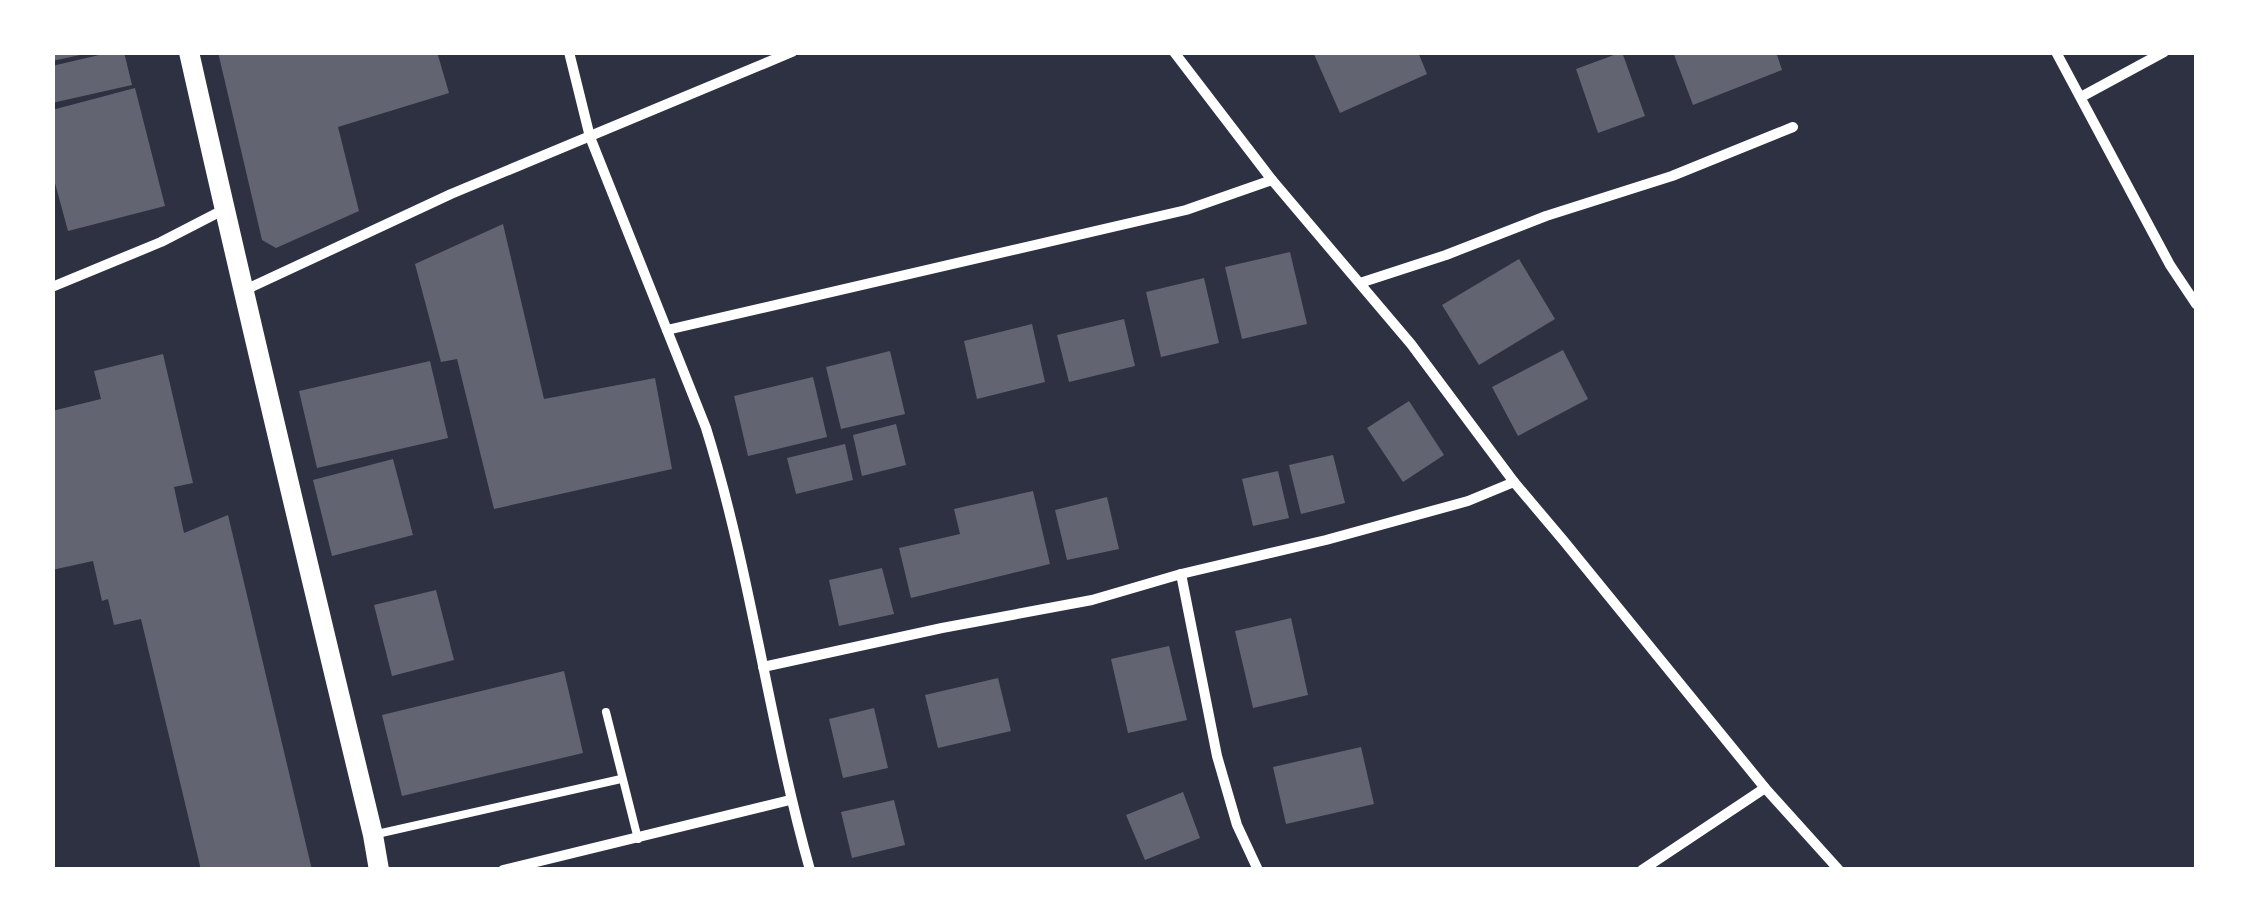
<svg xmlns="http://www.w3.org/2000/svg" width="2249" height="922" font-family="Manrope,sans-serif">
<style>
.building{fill:#626471}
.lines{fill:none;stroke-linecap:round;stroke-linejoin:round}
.service{stroke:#fff;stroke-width:8}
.minor{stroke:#fff;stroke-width:10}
.secondary{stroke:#fff;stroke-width:20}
</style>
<rect width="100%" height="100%" fill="#2d3142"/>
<g class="building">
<polygon points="52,52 85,52 85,54 52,61"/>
<polygon points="112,52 124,52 132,85 52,103 52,66"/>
<polygon points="218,52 437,52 449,93 338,127 359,211 276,248 262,240"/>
<polygon points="1313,52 1418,52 1427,74 1340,113"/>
<polygon points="1622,52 1645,116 1598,133 1576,69"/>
<polygon points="1673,52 1776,52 1782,70 1693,105"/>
<polygon points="135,88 165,206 68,231 52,172 52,110"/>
<polygon points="503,224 544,399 655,378 672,469 494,509 457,359 441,362 415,264"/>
<polygon points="1290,252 1307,324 1242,339 1225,267"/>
<polygon points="1519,259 1555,319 1479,365 1442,305"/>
<polygon points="1204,278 1219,343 1161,357 1146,292"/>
<polygon points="1124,319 1135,366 1069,382 1057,335"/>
<polygon points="1032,324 1045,382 977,399 964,341"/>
<polygon points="1563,350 1588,399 1518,436 1492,387"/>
<polygon points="890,351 905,414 841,429 826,367"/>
<polygon points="163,354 193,483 174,487 184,533 228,515 312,870 201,870 141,619 114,625 108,599 102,601 93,561 52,570 52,411 101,399 94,371"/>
<polygon points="430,361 448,438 317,468 299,391"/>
<polygon points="813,377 827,437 748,456 734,396"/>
<polygon points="1409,401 1444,455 1403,482 1367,428"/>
<polygon points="896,424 906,465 862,476 853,435"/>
<polygon points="845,444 853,480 796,494 787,458"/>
<polygon points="1333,455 1345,503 1301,514 1289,465"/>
<polygon points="393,459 413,535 332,556 313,480"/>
<polygon points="1278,471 1289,518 1253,526 1242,479"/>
<polygon points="1033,491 1050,564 911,598 899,548 960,534 954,509"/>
<polygon points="1107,497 1119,549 1067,560 1055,510"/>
<polygon points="882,568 894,614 839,626 829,580"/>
<polygon points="436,590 454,660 392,676 374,605"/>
<polygon points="1291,618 1308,695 1253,708 1235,631"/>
<polygon points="1169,646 1187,720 1128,733 1111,659"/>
<polygon points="564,671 583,753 402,796 382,715"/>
<polygon points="998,678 1011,731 938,748 925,695"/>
<polygon points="874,708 888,768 843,778 829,719"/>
<polygon points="1361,747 1374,804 1286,824 1273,767"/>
<polygon points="1183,792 1200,838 1145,860 1126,815"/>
<polygon points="894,800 905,845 852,858 841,812"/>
</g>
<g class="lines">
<g class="service">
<polyline points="606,712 638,839"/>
<polyline points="377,834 621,779"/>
</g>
<g class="minor">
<path d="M569,52L590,137L706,428C751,573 769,724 810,870"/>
<polyline points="1174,52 1272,180 1411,344 1514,482 1563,540 1765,788 1839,870"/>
<polyline points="2056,52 2170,265 2196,304"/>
<polyline points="2081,97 2164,52"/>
<polyline points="1360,283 1446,255 1546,216 1672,176 1793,127"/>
<polyline points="52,287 161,242 225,209"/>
<polyline points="245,290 451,194 792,52"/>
<polyline points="667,330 1186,210 1272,180"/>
<polyline points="1181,574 1217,756 1237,825 1258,870"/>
<polyline points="763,667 942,628 1092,600 1181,574 1326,540 1468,501 1514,482"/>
<polyline points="503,870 790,800"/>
<polyline points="1642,870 1765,788"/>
</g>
<path class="secondary" d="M189,52C248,314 310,574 373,835L379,870"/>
</g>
<rect width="2249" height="922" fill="none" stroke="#ffffff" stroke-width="110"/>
</svg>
